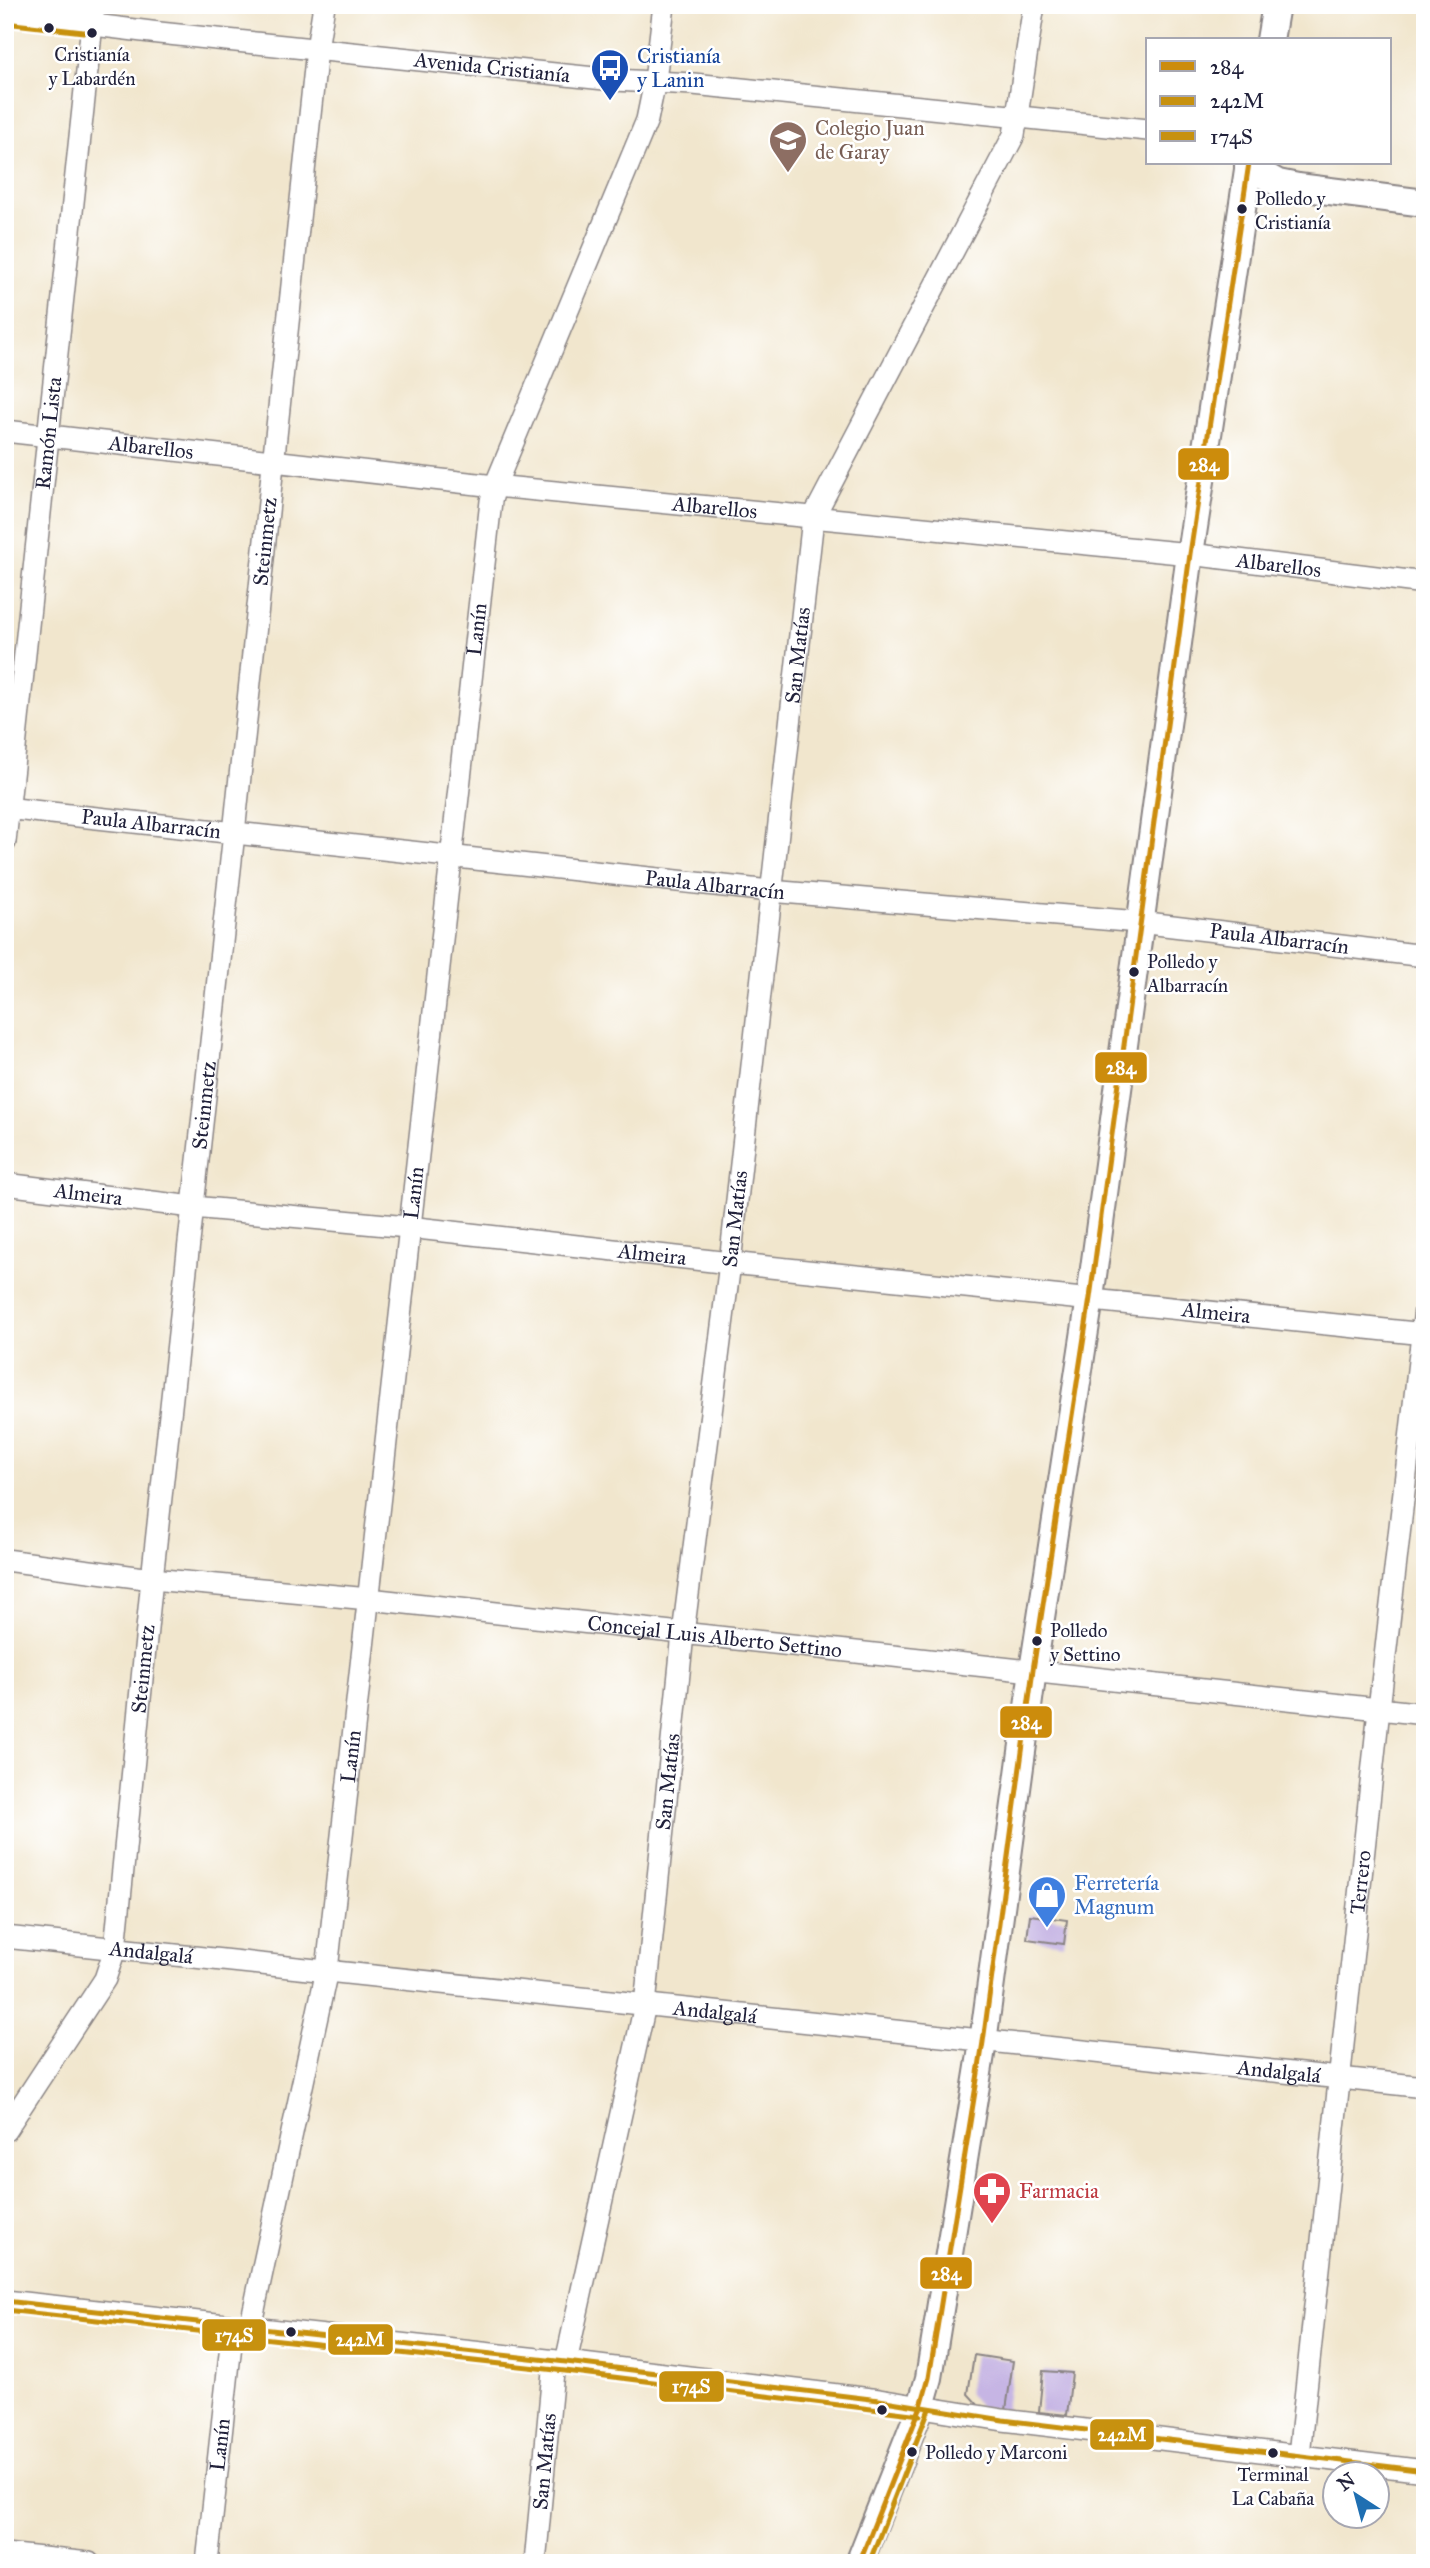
<svg xmlns="http://www.w3.org/2000/svg" width="1430" height="2568" font-family="'IM FELL Great Primer',serif">
<style>
.building{fill:#c6b5e4}
.lines{fill:none;stroke-linecap:round;stroke-linejoin:round}
.minor-casing{stroke:#8a8484;stroke-width:24}
.major-casing{stroke:#8a8484;stroke-width:30}
.minor{stroke:#fff;stroke-width:21}
.major{stroke:#fff;stroke-width:26}
.bus-1-casing{stroke:#fff;stroke-width:10}
.bus-2-casing{stroke:#fff;stroke-width:10}
.bus-3-casing{stroke:#fff;stroke-width:10}
.bus-1{stroke:#cc8c0c;stroke-width:5}
.bus-2{stroke:#c7910f;stroke-width:5}
.bus-3{stroke:#c7910f;stroke-width:5}
.bus-dot{fill:#22223b;stroke:#fff;stroke-width:2.5}
.labels{text-anchor:middle;dominant-baseline:central;stroke-width:5;stroke-linejoin:round;paint-order:stroke}
.bus-label{font-size:19px;fill:#22223b;stroke:#fff;text-anchor:start}
.transit-label{font-size:21px;fill:#164399;stroke:#fff;text-anchor:start}
.street-label{font-size:21px;fill:#22223b;stroke:#fff}
.education-label{font-size:21px;fill:#785e54;stroke:#fff;text-anchor:start}
.shop-label{font-size:21px;fill:#366cbe;stroke:#fff;text-anchor:start}
.health-label{font-size:21px;fill:#be3a42;stroke:#fff;text-anchor:start}
.line-badge{stroke:#fff;stroke-width:2.5}
.badge-label{font-size:19px;text-anchor:middle;font-weight:bold;fill:#fff}
</style>
<rect width="100%" height="100%" fill="#fff"/>
<filter id="ink" filterUnits="userSpaceOnUse"><feTurbulence type="fractalNoise" baseFrequency=".0143" numOctaves="2"/><feDisplacementMap in="SourceGraphic" scale="14" xChannelSelector="R" yChannelSelector="G"/><feConvolveMatrix kernelMatrix="1 2 1 2 8 2 1 2 1" color-interpolation-filters="sRGB"/></filter>
<filter id="wash" filterUnits="userSpaceOnUse"><feTurbulence type="fractalNoise" baseFrequency=".00686" numOctaves="4" result="noise"/><feDisplacementMap in="SourceGraphic" scale="28" xChannelSelector="R" yChannelSelector="G"/><feGaussianBlur stdDeviation="1.57" result="paint"/><feColorMatrix in="noise" values="0 0 0 0 0 0 0 0 0 0 0 0 0 0 0 0 0 1.4 0 .05"/><feComposite in="paint" operator="in"/></filter>
<g filter="url(#wash)">
<rect width="100%" height="100%" fill="#f1e6cd"/>
<g id="blocks">
<g class="building">
<polygon points="1030,1915 1067,1920 1064,1944 1027,1939"/>
<polygon points="974,2355 1013,2361 1006,2410 980,2407 968,2394"/>
<polygon points="1043,2371 1072,2373 1067,2415 1039,2412"/>
</g>
</g>
</g>
<g filter="url(#ink)">
<use href="#blocks" fill-opacity="0" stroke="#8a8484" stroke-width="2"/>
<g class="lines">
<defs>
<g id="minor">
<path id="s1" d="M5,14L159,33L614,80L693,84L1148,130"/>
<path id="s2" d="M5,431L495,486L1190,554L1425,583"/>
<path id="s3" d="M5,808L770,891L1139,922L1425,956"/>
<path id="s4" d="M5,842L94,5"/>
<path id="s5" d="M5,1184L193,1207L408,1227L730,1263L1425,1334"/>
<path id="s6" d="M5,1560L152,1579L369,1599L1425,1714"/>
<path id="s7" d="M5,1937L1425,2087"/>
<path id="s8" d="M5,2131L105,1979L115,1949L152,1579L234,833L317,49L324,5"/>
<polyline points="5,2301 566,2362 879,2400 1003,2420 1425,2471"/>
<path id="s9" d="M250,2328L327,1970L491,501L495,486L647,120L655,81L664,5"/>
<path id="s10" d="M566,2362L645,2005L683,1634L730,1263L813,518L1014,135L1034,5"/>
<path id="s11" d="M1299,2455L1379,1709L1425,1309"/>
<polyline points="5,2554 89,2563"/>
<path id="s12" d="M207,2563L233,2326"/>
<path id="s13" d="M535,2563L554,2361"/>
</g>
<g id="major">
<polyline points="1270,40 1276,5"/>
<polyline points="1248,166 1278,183 1298,187 1425,203"/>
<polyline points="859,2563 921,2406 929,2378 983,2042 1033,1670 1090,1298 1190,554 1249,163"/>
</g>
</defs>
<use href="#minor" class="minor-casing"/>
<use href="#major" class="major-casing"/>
<use href="#minor" class="minor"/>
<use href="#major" class="major"/>
<defs>
<polyline id="bus-1" points="859,2563 921,2406 929,2378 983,2042 1033,1670 1090,1298 1190,554 1249,163"/>
<polyline id="bus-2" points="5,2301 566,2362 879,2400 1003,2420 1425,2471"/>
<g id="bus-3">
<polyline points="5,23 92,33"/>
<polyline points="5,2310 565,2371 920,2415"/>
<polyline points="869,2563 929,2409"/>
</g>
</defs>
<use href="#bus-1" class="bus-1-casing"/>
<use href="#bus-2" class="bus-2-casing"/>
<use href="#bus-3" class="bus-3-casing"/>
<use href="#bus-1" class="bus-1"/>
<use href="#bus-2" class="bus-2"/>
<use href="#bus-3" class="bus-3"/>
</g>
</g>
<defs>
<symbol id="bus-pin" viewBox="-11 -11 22 30"><path d="M0 17L-7.5 6A9.5 9.5 0 1 1 7.5 6Z" fill="#1a4fb4" stroke="#fff"/><path d="M-5-6H5V4H4V6H2V4H-2V6H-4V4H-5ZM-3.5-4V0h7V-4ZM-3.5 1.2v1.5H-2V1.2ZM2 1.2v1.5H3.5V1.2Z" fill="#fff"/></symbol>
<symbol id="school-pin" viewBox="-11 -11 22 30"><path d="M0 17L-7.5 6A9.5 9.5 0 1 1 7.5 6Z" fill="#8d6e63" stroke="#fff"/><path d="M0-5L7-2L0 1L-7-2ZM-4 1L0 2.5L4 1V4Q0 6-4 4Z" fill="#fff"/></symbol>
<symbol id="shop-pin" viewBox="-11 -11 22 30"><path d="M0 17L-7.5 6A9.5 9.5 0 1 1 7.5 6Z" fill="#3f7fe0" stroke="#fff"/><path d="M-5-2.5h2.3a2.7 3.5 0 0 1 5.4 0H5L5.5 6h-11ZM-1.5-2.5h3a1.5 2.3 0 0 0-3 0Z" fill="#fff"/></symbol>
<symbol id="pharmacy-pin" viewBox="-11 -11 22 30"><path d="M0 17L-7.5 6A9.5 9.5 0 1 1 7.5 6Z" fill="#e0444e" stroke="#fff"/><path d="M-2-6h4v4h4v4h-4v4h-4v-4h-4v-4h4Z" fill="#fff"/></symbol>
</defs>
<g fill-rule="evenodd">
<use href="#bus-pin" x="588" y="46" width="44" height="60"/>
<use href="#school-pin" x="766" y="118" width="44" height="60"/>
<use href="#shop-pin" x="1025" y="1873" width="44" height="60"/>
<use href="#pharmacy-pin" x="970" y="2169" width="44" height="60"/>
</g>
<g class="bus-dot">
<circle cx="49" cy="28" r="6"/>
<circle cx="92" cy="33" r="6"/>
<circle cx="1242" cy="209" r="6"/>
<circle cx="1134" cy="972" r="6"/>
<circle cx="1037" cy="1641" r="6"/>
<circle cx="291" cy="2332" r="6"/>
<circle cx="882" cy="2410" r="6"/>
<circle cx="912" cy="2452" r="6"/>
<circle cx="1273" cy="2453" r="6"/>
</g>
<g class="labels">
<g class="bus-label">
<text x="92" y="54" text-anchor="middle">Cristianía<tspan x="92" dy="24">y Labardén</tspan></text>
<text x="1255" y="198">Polledo y<tspan x="1255" dy="24">Cristianía</tspan></text>
<text x="1147" y="961">Polledo y<tspan x="1147" dy="24">Albarracín</tspan></text>
<text x="1050" y="1630">Polledo<tspan x="1050" dy="24">y Settino</tspan></text>
<text x="925" y="2452">Polledo y Marconi</text>
<text x="1273" y="2474" text-anchor="middle">Terminal<tspan x="1273" dy="24">La Cabaña</tspan></text>
</g>
<g class="transit-label">
<text x="637" y="56">Cristianía<tspan x="637" dy="24">y Lanin</tspan></text>
</g>
<g class="street-label">
<text stroke="none"><textPath href="#s1" startOffset="490">Avenida Cristianía</textPath></text>
<text stroke="none"><textPath href="#s4" startOffset="411">Ramón Lista</textPath></text>
<text stroke="none"><textPath href="#s2" startOffset="147">Albarellos</textPath></text>
<text stroke="none"><textPath href="#s2" startOffset="714">Albarellos</textPath></text>
<text stroke="none"><textPath href="#s8" startOffset="1629">Steinmetz</textPath></text>
<text stroke="none"><textPath href="#s2" startOffset="1281">Albarellos</textPath></text>
<text stroke="none"><textPath href="#s9" startOffset="1715">Lanín</textPath></text>
<text stroke="none"><textPath href="#s10" startOffset="1724">San Matías</textPath></text>
<text stroke="none"><textPath href="#s3" startOffset="147">Paula Albarracín</textPath></text>
<text stroke="none"><textPath href="#s3" startOffset="714">Paula Albarracín</textPath></text>
<text stroke="none"><textPath href="#s3" startOffset="1281">Paula Albarracín</textPath></text>
<text stroke="none"><textPath href="#s8" startOffset="1062">Steinmetz</textPath></text>
<text stroke="none"><textPath href="#s9" startOffset="1148">Lanín</textPath></text>
<text stroke="none"><textPath href="#s5" startOffset="84">Almeira</textPath></text>
<text stroke="none"><textPath href="#s10" startOffset="1157">San Matías</textPath></text>
<text stroke="none"><textPath href="#s5" startOffset="651">Almeira</textPath></text>
<text stroke="none"><textPath href="#s5" startOffset="1218">Almeira</textPath></text>
<text stroke="none"><textPath href="#s6" startOffset="714">Concejal Luis Alberto Settino</textPath></text>
<text stroke="none"><textPath href="#s8" startOffset="495">Steinmetz</textPath></text>
<text stroke="none"><textPath href="#s9" startOffset="581">Lanín</textPath></text>
<text stroke="none"><textPath href="#s10" startOffset="590">San Matías</textPath></text>
<text stroke="none"><textPath href="#s11" startOffset="576">Terrero</textPath></text>
<text stroke="none"><textPath href="#s7" startOffset="147">Andalgalá</textPath></text>
<text stroke="none"><textPath href="#s7" startOffset="714">Andalgalá</textPath></text>
<text stroke="none"><textPath href="#s7" startOffset="1281">Andalgalá</textPath></text>
<text stroke="none"><textPath href="#s12" startOffset="119">Lanín</textPath></text>
<text stroke="none"><textPath href="#s13" startOffset="102">San Matías</textPath></text>
</g>
<g class="education-label">
<text x="815" y="128">Colegio Juan<tspan x="815" dy="24">de Garay</tspan></text>
</g>
<g class="shop-label">
<text x="1074" y="1883">Ferretería<tspan x="1074" dy="24">Magnum</tspan></text>
</g>
<g class="health-label">
<text x="1019" y="2191">Farmacia</text>
</g>
</g>
<g class="line-badge">
<rect x="1177" y="447" width="53" height="34" rx="7" fill="#cc8c0c"/>
<rect x="1094" y="1051" width="54" height="33" rx="7" fill="#cc8c0c"/>
<rect x="999" y="1705" width="54" height="34" rx="7" fill="#cc8c0c"/>
<rect x="919" y="2256" width="54" height="34" rx="7" fill="#cc8c0c"/>
<rect x="201" y="2318" width="66" height="34" rx="7" fill="#c7910f"/>
<rect x="327" y="2323" width="67" height="33" rx="7" fill="#c7910f"/>
<rect x="658" y="2370" width="67" height="33" rx="7" fill="#c7910f"/>
<rect x="1089" y="2418" width="66" height="33" rx="7" fill="#c7910f"/>
</g>
<g class="badge-label">
<text x="1204" y="471">284</text>
<text x="1121" y="1074">284</text>
<text x="1026" y="1729">284</text>
<text x="946" y="2280">284</text>
<text x="234" y="2342">174S</text>
<text x="360" y="2346">242M</text>
<text x="691" y="2393">174S</text>
<text x="1122" y="2441">242M</text>
</g>
<rect width="1430" height="2568" fill="none" stroke="#fff" stroke-width="28"/>
<rect x="1146" y="38" width="245" height="126" fill="#ffffff" stroke="#a7a7b1" stroke-width="2"/>
<rect x="1160" y="61" width="35" height="10" fill="#cc8c0c" stroke="#a7a7b1" stroke-width="2"/>
<text x="1210" y="74" font-size="21" fill="#22223b">284</text>
<rect x="1160" y="96" width="35" height="10" fill="#c7910f" stroke="#a7a7b1" stroke-width="2"/>
<text x="1210" y="108" font-size="21" fill="#22223b">242M</text>
<rect x="1160" y="131" width="35" height="10" fill="#c7910f" stroke="#a7a7b1" stroke-width="2"/>
<text x="1210" y="144" font-size="21" fill="#22223b">174S</text>
<g transform="translate(1356 2495) rotate(324)"><circle r="33" fill="#ffffff" stroke="#a7a7b1" stroke-width="2"/>
<path d="M0-5L12 26L0 18L-12 26Z" fill="#1f6fb2"/>
<text y="-10" font-size="19" font-weight="bold" text-anchor="middle" fill="#22223b">N</text>
</g>
</svg>
